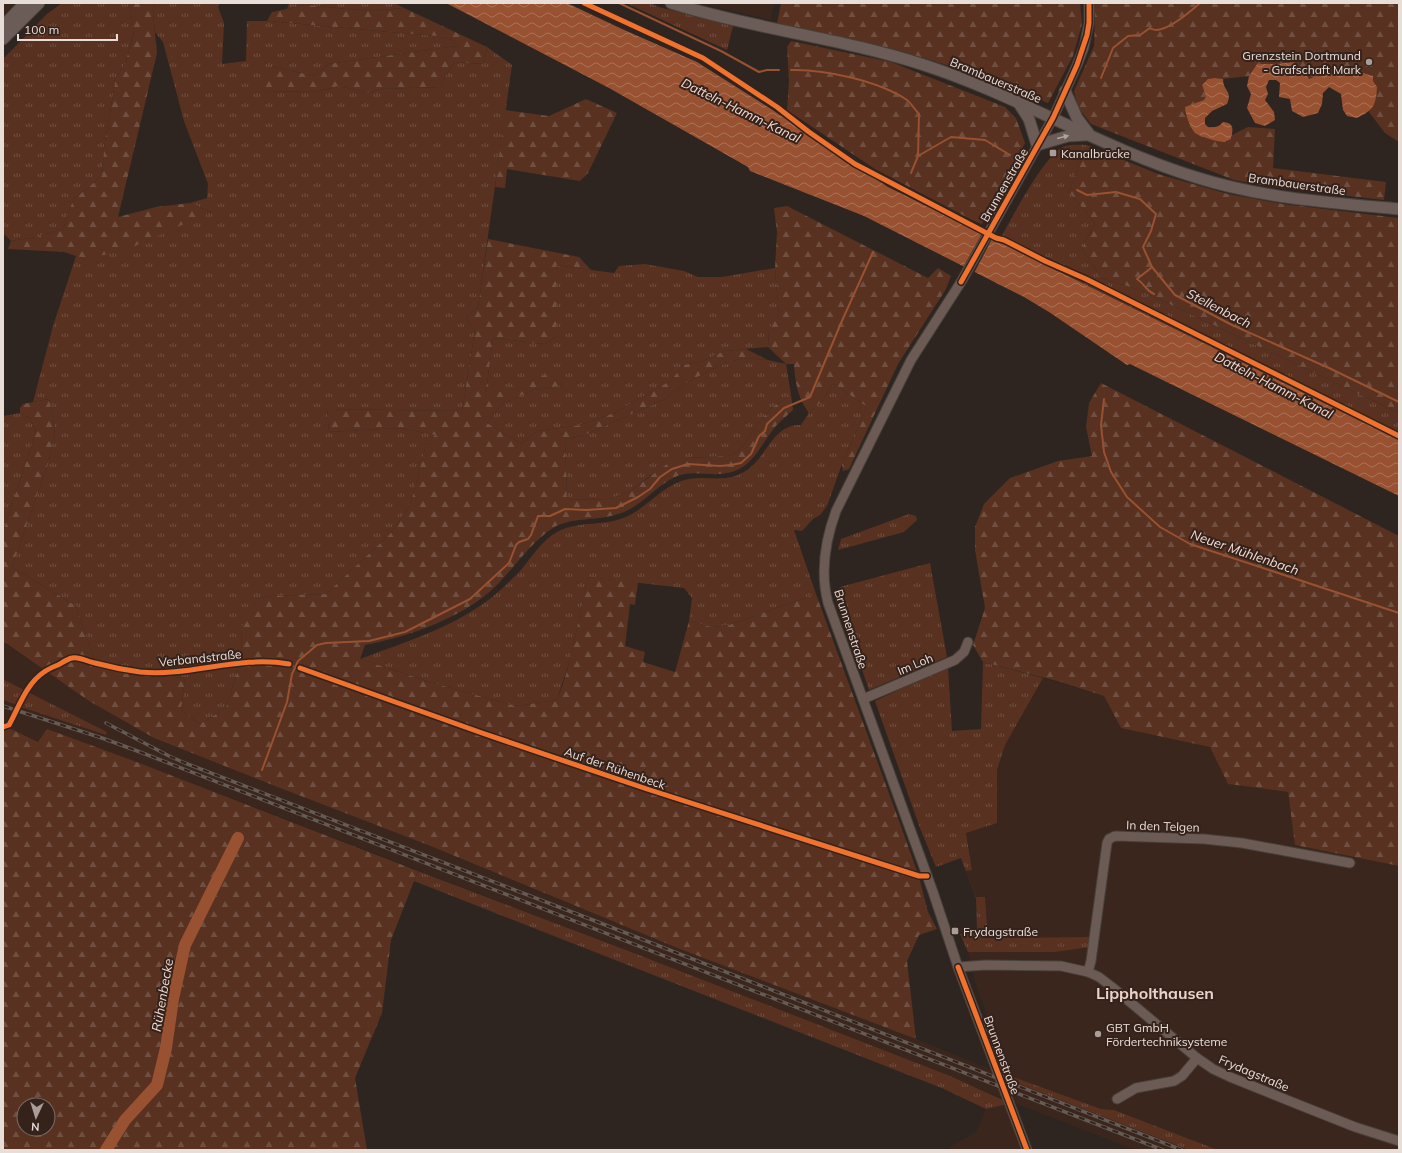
<svg xmlns="http://www.w3.org/2000/svg" width="1402" height="1153" font-family="Mulish,sans-serif">
<style>
.built{fill:#3b261d}
.grass{fill:url(#grass-tufts)}
.forest{fill:url(#forest-firs);fill-rule:evenodd}
.water{fill:url(#water-waves)}
.pier{fill:#2e2521}
.lines{fill:none;stroke-linecap:round;stroke-linejoin:round}
.stream{stroke:#985131;stroke-width:2}
.river{stroke:#985131;stroke-width:12}
.minor-casing{stroke:#47403b;stroke-width:11}
.major-casing{stroke:#47403b;stroke-width:13}
.minor{stroke:#6b5b54;stroke-width:9}
.major{stroke:#6b5c57;stroke-width:11}
.rail-casing{stroke:#655b55;stroke-width:3.5}
.rail{stroke:#34221b;stroke-width:2;stroke-dasharray:6;stroke-linecap:butt}
.cycleway-casing{stroke:#34221b;stroke-width:8}
.cycleway{stroke:#ef722f;stroke-width:5}
.oneway{fill:#b0a39e}
.poi-dot{fill:#a89d98;stroke:#34221b;stroke-width:1.5}
.labels{text-anchor:middle;dominant-baseline:central;stroke-width:4;stroke-linejoin:round;paint-order:stroke}
.poi-label{font-size:12px;fill:#e9ddd8;stroke:#34221b;text-anchor:start}
.street-label{font-size:12px;fill:#e9ddd8;stroke:#34221b}
.water-label{font-size:13px;font-style:italic;fill:#f2dbd2;stroke:#34221b}
.district-label{font-size:16px;font-weight:bold;fill:#ebd3ca;stroke:#34221b}
</style>
<defs>
<pattern id="grass-tufts" width="24" height="20" patternUnits="userSpaceOnUse"><rect width="24" height="20" fill="#583120"/><path d="M3 7l-1-3M5 7V3M7 7l1-3M15 17l-1-3M17 17v-4M19 17l1-3" fill="none" stroke="#704e40"/></pattern>
<pattern id="forest-firs" width="22" height="20" patternUnits="userSpaceOnUse"><rect width="22" height="20" fill="#583120"/><path d="M5 1l3.5 6h-7zM16 11l3.5 6h-7z" fill="#704e40"/></pattern>
<pattern id="water-waves" width="16" height="10" patternUnits="userSpaceOnUse"><rect width="16" height="10" fill="#985131"/><path d="M0 5q4-4 8 0t8 0" fill="none" stroke="#ab7258"/></pattern>
</defs>
<rect width="100%" height="100%" fill="#2e2521"/>
<g class="built">
<polygon points="3,3 15,3 3,16"/>
<polygon points="699,3 774,3 771,20"/>
<polygon points="3,641 89,701 154,738 280,788 428,845 589,912 916,1039 990,1069 1009,1080 1189,1150 1135,1150 639,955 142,764 38,742 3,725 3,700 106,735 107,732 3,679"/>
<polygon points="1043,678 1104,696 1121,728 1211,747 1228,784 1288,792 1295,845 1399,866 1399,1150 1218,1150 1114,1110 1101,1109 1008,1075 975,982 968,952 1055,952 1090,937 988,938 985,897 976,898 966,871 972,869 966,833 997,823 997,770 1005,745"/>
<polygon points="1004,1105 1022,1150 952,1150 950,1147 976,1132 986,1109"/>
</g>
<g class="grass">
<polygon points="62,3 129,3 134,31 125,64 116,77 104,148 102,176 73,200 63,229 36,237 11,241 3,233 3,59 47,14"/>
<polygon points="155,3 219,3 218,7 224,23 222,64 246,61 247,21 267,21 436,36 453,40 457,46 328,64 315,76 270,66 264,91 315,92 338,86 370,93 380,89 439,87 454,62 484,64 487,47 512,65 478,307 466,318 475,330 462,411 327,409 329,432 400,428 436,435 426,445 410,506 389,535 326,594 271,596 257,599 242,627 241,660 226,708 200,724 181,710 185,678 128,674 95,662 76,606 12,567 49,461 55,429 49,399 33,402 53,326 76,256 85,259 211,212 190,203 207,198 208,184 184,121 163,42 155,32 153,14"/>
<polygon points="289,3 394,3 404,8 368,11 306,5 287,9"/>
<polygon points="626,3 650,3 659,7 733,26 727,50"/>
<path d="M1087,145L1069,192L1095,223L1082,248L1101,278L1140,290L1399,413V440L998,242C1011,220 1043,157 1063,147C1069,144 1080,145 1087,145Z"/>
<polygon points="645,264 684,271 698,277 722,277 775,268 779,315 769,329 768,347 724,351 703,361 684,365 670,381 614,413 580,425 537,431 521,444 487,423 503,403 534,390 564,385 547,374 496,394 486,392 493,338 545,344 556,337 555,265 614,273 619,266"/>
<polygon points="743,358 768,360 786,364 791,395 771,408 755,428 740,450 728,456 688,458 651,475 629,492 609,499 567,500 565,439 582,436 665,399 686,383 716,367"/>
<path d="M833,383L867,407L842,464L827,506L820,515L813,519L802,531L794,530L816,594L729,625L712,627L689,621L692,598L684,588L588,577L571,657L557,700L515,706L433,683L360,659C408,641 459,626 498,592C505,586 513,578 520,571C531,558 542,540 557,532C579,520 606,527 628,516C649,506 665,483 689,479C706,476 724,482 740,474C764,463 768,435 789,427C793,425 797,425 801,425L809,413L823,400Z"/>
<polygon points="20,413 30,418 36,432 3,532 3,416"/>
<polygon points="909,514 916,516 917,520 904,532 838,550 841,539"/>
<polygon points="930,563 947,657 869,690 838,600 840,587"/>
<polygon points="983,662 1043,678 1005,745 997,770 997,823 966,833 972,870 966,871 976,897 985,897 988,938 1090,937 1089,947 1055,952 968,952 960,934 977,930 976,898 961,858 936,867 920,828 875,701 913,683 948,668 952,731 981,729"/>
<polygon points="3,679 24,690 17,705 3,700"/>
<polygon points="28,692 107,732 106,735 21,707"/>
<polygon points="418,871 639,955 950,1076 1003,1100 1004,1105 986,1109 944,1089 414,881"/>
<polygon points="1008,1075 1101,1109 1114,1110 1218,1150 1189,1150 1009,1080"/>
</g>
<g class="forest">
<polygon points="129,3 155,3 153,14 157,53 118,217 156,207 190,203 211,212 126,250 85,259 64,252 8,249 11,241 36,237 63,229 73,200 102,176 104,148 116,77 125,64 134,32"/>
<polygon points="781,3 1080,3 1082,24 1073,56 1048,103 976,74 897,50 777,23"/>
<polygon points="1093,3 1399,3 1399,142 1385,133 1369,112 1376,99 1323,73 1309,80 1305,73 1294,62 1276,64 1257,64 1249,76 1223,79 1215,78 1204,100 1185,113 1191,125 1207,138 1226,142 1231,139 1232,135 1248,127 1275,129 1273,168 1386,182 1384,200 1272,187 1234,180 1091,124 1078,107 1074,91 1094,46 1095,17"/>
<polygon points="306,5 368,11 404,8 487,47 484,64 454,62 439,87 380,89 370,93 338,86 315,92 263,91 270,66 315,76 328,64 457,46 453,40 436,36 267,21 272,12"/>
<polygon points="791,41 891,62 1005,107 1016,118 1025,143 982,224 974,221 875,169 787,110 789,81 787,47"/>
<polygon points="586,99 617,113 588,173 580,181 507,169 505,188 495,187 505,110 549,116"/>
<polygon points="1087,145 1158,174 1228,194 1283,204 1399,218 1399,413 1140,290 1101,278 1082,248 1095,223 1069,192"/>
<path d="M787,206L928,278L938,268L951,276L946,289L898,364L849,469L843,471L842,464L867,407L833,383L823,400L809,413C798,399 795,382 794,364H786L768,347L769,328L779,315L775,268L777,232L774,208Z"/>
<path d="M488,239L579,257L591,270L556,265V337L545,344L493,338L486,392L496,393L547,374L565,385L534,390L503,403L487,423L521,444L537,431L580,425L614,413L670,381L684,365L703,361L724,351L746,349L768,360L743,358L716,367L686,383L665,399L582,436L565,439L567,500L609,499L629,492L667,464L688,458L728,456L740,450L755,428L771,408L791,395L793,410C787,416 780,421 775,427C758,448 752,472 720,474C705,475 689,470 675,477C652,488 642,508 615,515C594,521 571,517 553,528C533,540 513,569 496,586C461,619 410,636 365,645L360,659L433,683L515,706L557,700C573,661 578,618 588,577L638,582L635,605L630,604L625,646L645,652L643,662L675,672L689,621L712,627L729,625L816,594L898,818L919,877L928,912L937,929L919,935L907,961L916,1039L680,949L428,845L280,788L154,738L89,701L3,641V532L36,432L30,418L20,413V408L23,404L49,399L55,429L49,461L12,567L76,606L96,665L128,674L185,678L181,710L200,724L226,708L241,660L242,627L247,612L257,599L271,596L326,594L389,535L410,506L426,445L435,435L400,428L329,432L327,409L462,411L475,330L466,318L478,307Z"/>
<polygon points="1101,383 1399,536 1399,866 1295,845 1288,792 1228,784 1210,747 1121,728 1104,696 1057,681 983,662 973,645 985,608 975,550 975,527 984,504 1010,478 1058,461 1092,456 1086,427 1089,403"/>
<path d="M3,725L38,742L47,729L142,764L418,871L391,940L382,1013L355,1078L367,1150H3ZM24,1105H48V1129H24Z"/>
</g>
<g class="water">
<polygon points="446,3 567,3 622,29 697,62 768,107 888,187 1399,440 1399,496 1130,364 1127,365 1049,312 1024,297 864,216 750,171 748,167 609,88"/>
<path d="M1294,62L1305,73L1309,79L1323,73L1359,72L1373,76V81L1377,87C1376,105 1374,110 1357,118L1347,116L1343,110L1341,94L1329,87L1323,93L1322,104L1318,113L1303,117L1292,111L1290,99L1279,97L1280,83L1276,80H1269L1266,87L1268,94L1265,100L1274,112L1275,120L1265,126L1255,123L1247,108L1251,94L1247,86L1249,76L1257,64H1276Z"/>
<path d="M1215,78L1223,79C1223,91 1233,91 1227,104L1212,111L1205,118V124L1208,127C1214,128 1219,127 1223,122C1235,123 1233,130 1231,139C1229,140 1227,141 1225,142C1219,142 1200,137 1195,133C1190,127 1185,114 1185,107L1204,100L1206,96L1202,85L1208,79Z"/>
</g>
<polygon class="pier" points="983,232 993,237 974,273 964,268"/>
<g class="lines">
<g class="stream">
<polyline points="619,3 721,51 759,72 767,70 779,70"/>
<path d="M791,70C824,69 879,81 907,100C911,103 915,110 919,114L918,156L911,173"/>
<path d="M1101,78L1113,48L1128,36L1140,35L1150,28C1151,29 1155,30 1156,30C1169,30 1191,11 1200,3"/>
<polyline points="918,156 951,137 985,140 1010,155"/>
<polyline points="1077,190 1087,195 1116,192 1140,199 1156,214 1151,231 1143,247 1152,267 1175,295 1232,325 1329,368 1399,402"/>
<path d="M1151,268L1137,279C1145,284 1145,290 1154,294"/>
<polyline points="1104,399 1101,425 1104,452 1111,472 1127,497 1160,527 1190,544 1399,613"/>
<polyline points="262,770 287,702 292,674 298,661 317,645 326,643 369,641 405,632 470,599 509,563 516,545 519,542 528,539 531,535 538,516 550,516 565,509 586,510 616,508 638,497 650,489 660,477 672,469 688,464 720,466 731,465 741,463 751,454 759,436 765,431 767,424 784,408 810,397 841,323 873,252"/>
</g>
<polyline class="river" points="106,1150 125,1120 157,1085 166,1048 173,999 185,945 238,838"/>
<defs>
<g id="minor">
<polyline points="863,699 955,660 964,652 968,642"/>
<polyline points="958,967 986,965 1061,966 1088,972 1099,977 1112,987 1197,1058 1213,1069 1230,1077 1302,1106 1355,1127 1399,1141"/>
<polyline points="1088,972 1091,961 1107,843 1109,839 1115,836 1204,839 1242,843 1350,863"/>
<polyline points="1117,1099 1136,1088 1174,1081 1182,1076 1197,1058"/>
<path d="M1027,1150L958,967L933,892L828,603C820,572 825,541 836,511L911,360L961,282L1053,118L1077,65L1084,47L1089,23V3"/>
</g>
<g id="major">
<path d="M671,3C754,29 841,38 924,65C1017,95 1101,148 1195,177C1261,198 1331,203 1399,209"/>
<polyline points="3,26 25,3"/>
<polyline points="3,39 39,3"/>
<polyline points="1065,91 1077,118 1089,134"/>
<polyline points="1018,102 1029,119 1037,145 1068,136 1086,135"/>
</g>
</defs>
<use href="#minor" class="minor-casing"/>
<use href="#major" class="major-casing"/>
<use href="#minor" class="minor"/>
<use href="#major" class="major"/>
<defs>
<g id="rail">
<polyline points="3,706 102,738 140,752 1163,1150"/>
<polyline points="106,723 169,756 185,763 590,919 1182,1150"/>
</g>
</defs>
<use href="#rail" class="rail-casing"/>
<use href="#rail" class="rail"/>
<defs>
<g id="cycleway">
<polyline points="584,3 703,58 777,107 809,132 855,164 996,238 1004,240 1045,261 1086,279 1399,436"/>
<polyline points="961,282 1053,118 1077,65 1087,35 1089,23 1089,3"/>
<polyline points="300,668 482,733 647,789 919,876 927,876"/>
<path d="M3,727L9,725C19,707 26,684 44,672C48,669 53,667 58,665C62,663 67,659 72,658C79,656 88,662 95,663C110,667 125,670 140,672C190,677 239,655 289,664"/>
<polyline points="958,967 1027,1150"/>
</g>
</defs>
<use href="#cycleway" class="cycleway-casing"/>
<use href="#cycleway" class="cycleway"/>
</g>
<defs><path id="oneway-solid" d="M-6-.8H1V-3.2L6.5 0L1 3.2V.8H-6Z"/></defs>
<use class="oneway" href="#oneway-solid" transform="translate(1063 137) rotate(-14)"/>
<g class="poi-dot">
<circle cx="1369" cy="62" r="4"/>
<rect x="1049" y="149" width="8" height="8" rx="2"/>
<rect x="951" y="927" width="8" height="8" rx="2"/>
<circle cx="1098" cy="1034" r="4"/>
</g>
<g class="labels">
<g class="poi-label">
<text x="1361" y="55" text-anchor="end">Grenzstein Dortmund<tspan x="1361" dy="14">- Grafschaft Mark</tspan></text>
<text x="1061" y="153">Kanalbrücke</text>
<text x="963" y="931">Frydagstraße</text>
<text x="1106" y="1027">GBT GmbH<tspan x="1106" dy="14">Fördertechniksysteme</tspan></text>
</g>
<g class="street-label">
<text transform="translate(996 80) rotate(23)">Brambauerstraße</text>
<text transform="translate(1297 184) rotate(8)">Brambauerstraße</text>
<text transform="translate(1004 185) rotate(-60)">Brunnenstraße</text>
<text transform="translate(851 629) rotate(72)">Brunnenstraße</text>
<text transform="translate(200 658) rotate(-6)">Verbandstraße</text>
<text transform="translate(915 664) rotate(-23)">Im Loh</text>
<text transform="translate(615 768) rotate(19)">Auf der Rühenbeck</text>
<text transform="translate(1163 826) rotate(2)">In den Telgen</text>
<text transform="translate(1002 1055) rotate(70)">Brunnenstraße</text>
<text transform="translate(1254 1073) rotate(23)">Frydagstraße</text>
</g>
<g class="water-label">
<text transform="translate(741 110) rotate(26)">Datteln-Hamm-Kanal</text>
<text transform="translate(1219 308) rotate(27)">Stellenbach</text>
<text transform="translate(1274 385) rotate(27)">Datteln-Hamm-Kanal</text>
<text transform="translate(1245 552) rotate(19)">Neuer Mühlenbach</text>
<text transform="translate(162 995) rotate(-80)">Rühenbecke</text>
</g>
<g class="district-label">
<text x="1155" y="993">Lippholthausen</text>
</g>
</g>
<rect width="1402" height="1153" fill="none" stroke="#e9ddd8" stroke-width="8"/>
<g transform="translate(36 1117) rotate(184)"><circle r="19" fill="#34221b" stroke="#7c6d67"/>
<path d="M0-3L7 15L0 10L-7 15Z" fill="#a89d98"/>
<text y="-6" font-size="11" font-weight="bold" text-anchor="middle" fill="#e9ddd8">N</text>
</g>
<path d="M18 34v6h99v-6" fill="none" stroke="#e9ddd8" stroke-width="2"/>
<text x="24" y="34" font-size="12" fill="#e9ddd8" stroke="#34221b" stroke-width="3" paint-order="stroke">100 m</text>
</svg>
